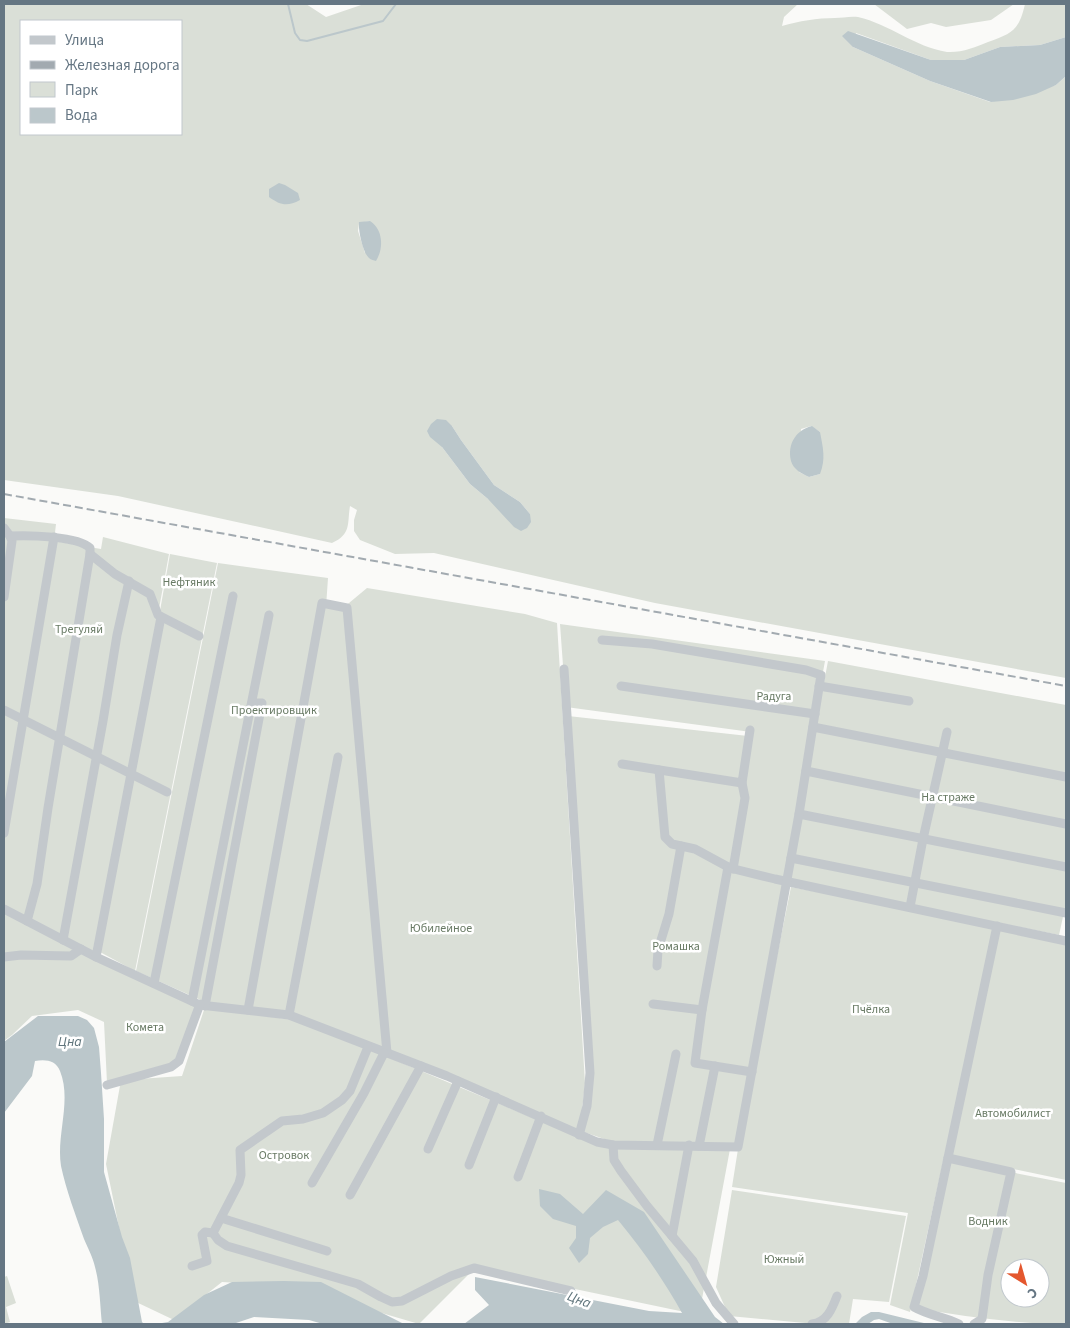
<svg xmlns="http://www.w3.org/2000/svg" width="1070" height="1328" font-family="'Source Sans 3',sans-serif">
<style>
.green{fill:#dadfd7;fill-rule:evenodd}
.water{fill:#bbc7cb}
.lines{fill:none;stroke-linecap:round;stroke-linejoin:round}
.stream{stroke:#bbc7cb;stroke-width:2}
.minor{stroke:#c3c8cc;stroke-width:9}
.rail{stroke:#a2aab0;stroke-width:2;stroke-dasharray:8 4;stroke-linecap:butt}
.labels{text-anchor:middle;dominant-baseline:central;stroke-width:5;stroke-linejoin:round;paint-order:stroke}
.park-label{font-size:12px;fill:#687a64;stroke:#fff}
.water-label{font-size:14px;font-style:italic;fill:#60757c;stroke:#fff}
</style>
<rect width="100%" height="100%" fill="#fafaf8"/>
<g class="green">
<path d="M4,4H306L326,17L364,4H798L784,17L782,26C799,21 817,18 835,18C842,18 850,16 858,17C889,24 915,47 947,52C961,53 976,47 988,42C1013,33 1019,30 1025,4H1066V37L1040,45L1000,47L964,60H931L856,33L853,47L930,81L990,102L1056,85L1066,76V678L655,603L434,553L395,554L360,540L354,531V520L357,510L350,506C347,523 352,534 332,543L118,496L4,480ZM21,21H181V134H21ZM370,221L365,253L358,231L359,223ZM452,426L461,440L494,485L520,502L530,514L488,499L470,484L442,447ZM811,426L820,432V474L809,477L799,472L801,429Z"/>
<polygon points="874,4 1014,4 991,20 946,27 931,23 907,29"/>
<polygon points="4,518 56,524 54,541 101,549 103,537 169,554 96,953 4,906"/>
<polygon points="170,554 217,563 135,971 100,952"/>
<polygon points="218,563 328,578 326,607 343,608 367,588 525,614 557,623 585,1083 582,1111 577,1130 288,1012 212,1005 136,971"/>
<polygon points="560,624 825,661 785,879 738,1145 610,1141 581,1131 589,1083 568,716 748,736 737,867 751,732 566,707"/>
<polygon points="828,661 1066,705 1066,903 1059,935 787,880"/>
<polygon points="791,887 995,926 910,1312 890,1305 908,1213 732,1187 738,1149"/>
<polygon points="4,911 73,948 71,955 4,956"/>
<polygon points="998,926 1066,943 1066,1180 951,1156"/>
<polygon points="83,953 198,1006 175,1065 124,1080 182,1076 205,1007 293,1020 371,1050 602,1147 730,1149 699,1315 475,1268 419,1324 290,1286 222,1282 174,1320 134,1301 106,1164 121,1080 107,1083 104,1022 78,1010 32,1016 12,1035 4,1041 4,959 73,957"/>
<path d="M949,1160L1066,1183V1324C1014,1324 964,1316 913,1308ZM1010,1268H1040V1298H1010Z"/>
<polygon points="732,1190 906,1216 889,1302 853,1299 849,1324 816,1324 729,1316 716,1287"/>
<polygon points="7,1276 16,1303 6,1307 10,1322 4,1324 4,1277"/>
</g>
<g class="water">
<polygon points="848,31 931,60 964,60 1000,47 1040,45 1066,37 1066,76 1056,85 1036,94 1013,100 991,102 930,81 853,47 842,36"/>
<path d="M279,183L285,185L298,193L300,200C287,207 280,205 269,197V189Z"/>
<path d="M370,221C383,229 384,248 376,261C374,260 371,260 369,258C363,253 358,230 359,222Z"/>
<polygon points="437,419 446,420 452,426 461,440 494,485 520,502 530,514 531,522 527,528 521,531 514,527 488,499 470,484 442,447 430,437 427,431 431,424"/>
<path d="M812,426L820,432C823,448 826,459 820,474L809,477C802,474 793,469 791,461C787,444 796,430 812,426Z"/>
<path d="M38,1016H78L87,1020L94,1028L99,1047L101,1073L104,1119V1172L122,1237L130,1258L142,1322L144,1324H102C100,1306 100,1285 95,1267C93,1258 88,1248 84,1239C76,1216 66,1190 61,1166C56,1135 72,1101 60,1071C56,1060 45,1059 35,1061L32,1076L4,1113V1042Z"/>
<path d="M539,1189L560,1194L583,1214L606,1190L644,1212L715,1317L724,1324H464L489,1305L475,1290V1277L649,1311L682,1313C663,1279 642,1249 618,1220L603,1227L590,1238L588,1254L579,1263L569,1248L576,1238V1226L553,1219L540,1206Z"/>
<polygon points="284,1281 321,1282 404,1324 323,1324 309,1320 254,1317 233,1324 156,1324 168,1322 204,1295 232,1282"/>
<polygon points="871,1312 879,1312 928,1324 893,1324 879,1319 874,1320 868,1324 855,1324 862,1317"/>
</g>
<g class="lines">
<polyline class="stream" points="288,4 295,33 300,40 307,41 383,21 396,4"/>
<g class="minor">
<polyline points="4,528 10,536 12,541 4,597"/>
<path d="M10,536C28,535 78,536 90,548V554"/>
<polyline points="564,669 590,1073 587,1106 579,1135"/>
<polyline points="621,686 815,714"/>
<polyline points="819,686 909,701"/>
<polyline points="4,710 167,792"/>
<polyline points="813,727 1066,777"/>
<polyline points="622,764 742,783 750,730"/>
<polyline points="659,770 665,837 672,844 695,849 730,868 775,879 1066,941"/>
<polyline points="806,771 1066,824"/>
<polyline points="799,814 1066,867"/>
<polyline points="4,833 54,537"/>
<polyline points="791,858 1066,913"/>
<polyline points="728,867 702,1010 695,1063 752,1072"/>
<polyline points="733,869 745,798 742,783"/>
<polyline points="910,907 923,839 947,732"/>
<polyline points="4,909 96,957 200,1005 289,1015 447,1076 597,1142 613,1145 738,1147 799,814 821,675 806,670 652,644 602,640"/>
<polyline points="27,921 37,884 48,808 90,554 115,574 150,594 158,615 199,636"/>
<polyline points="63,940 103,721 117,635 129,581"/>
<polyline points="4,957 21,955 71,956 81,949"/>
<polyline points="96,957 161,617"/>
<polyline points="657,966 658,950 669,914 681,846"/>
<polyline points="154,983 233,596"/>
<polyline points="192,1001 269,615"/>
<polyline points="653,1004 702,1010"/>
<polyline points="205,1006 262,703 252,703"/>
<polyline points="248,1010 322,603 347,608 387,1053"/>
<polyline points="289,1015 338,757"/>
<polyline points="368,1047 350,1091 342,1100 323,1113 303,1119 282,1121 240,1150 241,1175 239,1183 213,1233 218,1240 227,1246 358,1284 381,1297 392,1302 402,1301 451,1276 474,1268 571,1291"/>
<polyline points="107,1085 171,1067 179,1061 200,1004"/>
<polyline points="613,1145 614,1160 621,1171 647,1206 693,1261 716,1303 734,1324"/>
<polyline points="657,1145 676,1054"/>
<polyline points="699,1146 715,1066"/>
<polyline points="428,1149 458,1081"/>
<polyline points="948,1158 1011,1172 988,1275 982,1319 974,1324"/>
<polyline points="469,1165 496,1097"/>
<polyline points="518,1177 541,1116"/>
<polyline points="312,1183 364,1093 384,1053"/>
<polyline points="350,1195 421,1066"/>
<polyline points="221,1218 327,1251"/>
<polyline points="672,1236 689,1145"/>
<polyline points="192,1266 207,1261 202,1235 205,1232 213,1233"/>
<path d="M812,1324C827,1322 832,1309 837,1296"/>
<path d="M959,1324C944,1317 928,1315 914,1307L923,1276L997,926"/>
</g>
<polyline class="rail" points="4,494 1066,686"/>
</g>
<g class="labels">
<g class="park-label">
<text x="189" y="582">Нефтяник</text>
<text x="79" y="629">Трегуляй</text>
<text x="774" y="696">Радуга</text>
<text x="274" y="710">Проектировщик</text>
<text x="948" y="797">На страже</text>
<text x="441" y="928">Юбилейное</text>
<text x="676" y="946">Ромашка</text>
<text x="871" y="1009">Пчёлка</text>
<text x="145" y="1027">Комета</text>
<text x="1013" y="1113">Автомобилист</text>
<text x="284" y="1155">Островок</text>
<text x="988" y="1221">Водник</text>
<text x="784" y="1259">Южный</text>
</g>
<g class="water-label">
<text x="70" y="1042">Цна</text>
<text transform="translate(579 1300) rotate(21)">Цна</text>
</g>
</g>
<rect width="1070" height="1328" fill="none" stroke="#657683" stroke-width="10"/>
<rect x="20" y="20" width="162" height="115" fill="#ffffff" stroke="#c1c8cd"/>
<rect x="30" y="36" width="25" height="8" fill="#c3c8cc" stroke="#c1c8cd"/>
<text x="65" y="45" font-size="15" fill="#657683">Улица</text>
<rect x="30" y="61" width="25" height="8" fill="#a2aab0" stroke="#c1c8cd"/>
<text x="65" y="70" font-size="15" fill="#657683">Железная дорога</text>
<rect x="30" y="82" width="25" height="15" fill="#dadfd7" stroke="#c1c8cd"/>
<text x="65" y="95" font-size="15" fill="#657683">Парк</text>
<rect x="30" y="108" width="25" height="15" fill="#bbc7cb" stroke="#c1c8cd"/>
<text x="65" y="120" font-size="15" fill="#657683">Вода</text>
<g transform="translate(1025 1283) rotate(143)"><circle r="24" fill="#ffffff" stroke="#c1c8cd"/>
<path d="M0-4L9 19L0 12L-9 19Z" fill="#e4572e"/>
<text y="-8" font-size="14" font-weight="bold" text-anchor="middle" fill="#657683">С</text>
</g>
</svg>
